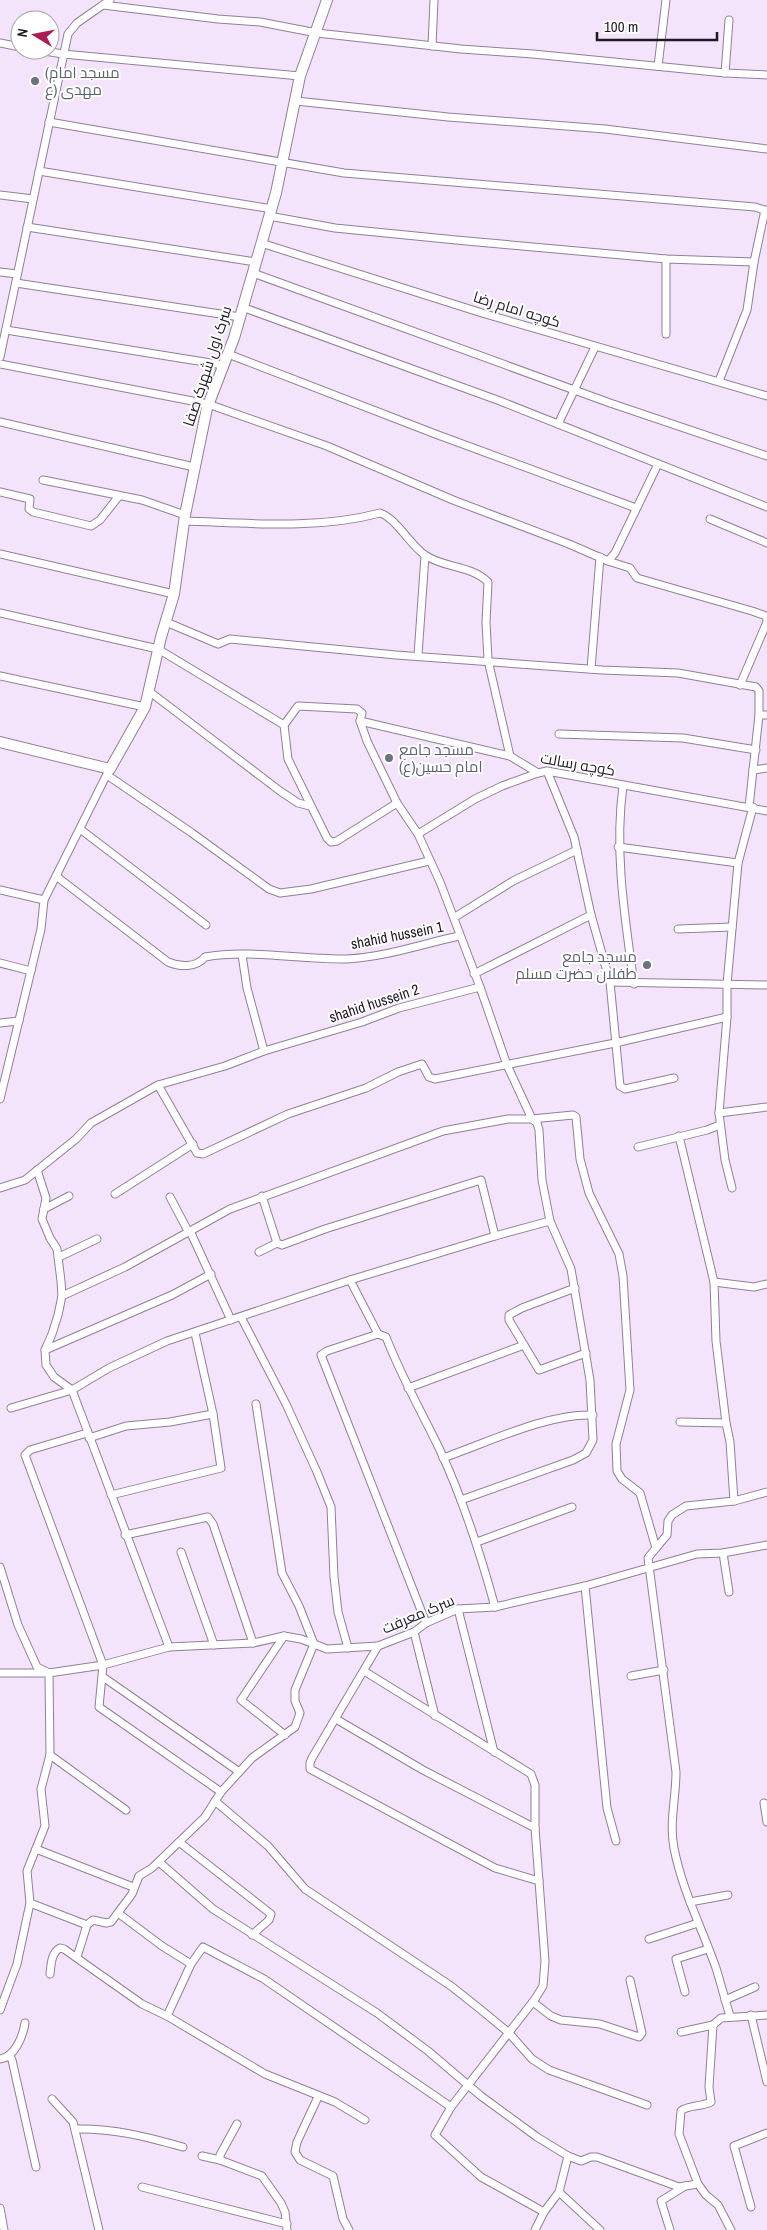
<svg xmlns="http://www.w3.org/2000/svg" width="767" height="2230" font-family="'Archivo Narrow',Cairo,sans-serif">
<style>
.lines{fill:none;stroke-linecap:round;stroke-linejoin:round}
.street-casing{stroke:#917f99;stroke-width:9}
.secondary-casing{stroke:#917f99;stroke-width:12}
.street{stroke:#fff;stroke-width:7}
.secondary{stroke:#fff;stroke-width:10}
.worship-dot{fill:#6b7280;stroke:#fff;stroke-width:2}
.labels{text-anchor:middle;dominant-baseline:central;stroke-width:4;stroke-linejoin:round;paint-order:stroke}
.worship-label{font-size:15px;fill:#5b616d;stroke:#fff;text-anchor:start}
.street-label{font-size:15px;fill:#201924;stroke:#fff}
</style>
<rect width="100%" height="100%" fill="#f4e4fb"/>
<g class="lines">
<defs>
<g id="street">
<polyline points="103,5 218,19 260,22 317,33 461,49 533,54 725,73 767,75"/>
<polyline points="0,43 20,47"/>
<polyline points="432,46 434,0"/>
<polyline points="38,50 63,54 300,76"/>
<polyline points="658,66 666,0"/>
<polyline points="725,73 729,20"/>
<polyline points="296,101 448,117 605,129 767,149"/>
<polyline points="49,122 344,173 755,207 767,211"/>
<polyline points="39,171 272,209"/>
<polyline points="0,195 33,199"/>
<polyline points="269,216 335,228 456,240 666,259 754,262"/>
<polyline points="27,227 256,262"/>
<polyline points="261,243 482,313 767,396"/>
<polyline points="0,272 17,274"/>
<polyline points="253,273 610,403 767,456"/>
<polyline points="16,283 240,317"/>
<polyline points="242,307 500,401 767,507"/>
<polyline points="6,330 223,365"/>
<polyline points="666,334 666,259"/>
<polyline points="228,354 438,435 636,508"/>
<polyline points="0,357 68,34 77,23 110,0"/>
<polyline points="0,364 208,404 327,446 453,500 569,544 608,561 615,553 658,464"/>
<polyline points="719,381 747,310 754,262 765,210"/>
<polyline points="0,422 194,467"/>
<polyline points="558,424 595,347"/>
<polyline points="43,480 142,500 185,515"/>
<polyline points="0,492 30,499 29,509 33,512 91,526 100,520 119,496"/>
<polyline points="710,519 767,543"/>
<path d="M184,521C249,523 316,530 380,513C396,518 410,545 425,555C443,568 471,565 488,582L486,622L488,660L510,756"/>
<polyline points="0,554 174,594"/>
<polyline points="608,561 630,568 637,578 752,611 766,616 767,620"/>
<polyline points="0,613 158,649 284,725 298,706 357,709 362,713 360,721 367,741 397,803 418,834 440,882 480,987 399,1008 362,1022 264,1051 225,1066 158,1085 91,1123 76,1139 25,1180 0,1188"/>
<polyline points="166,622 218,644 230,639 396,655 602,670 678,673 756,687 759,691 759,715 749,807"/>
<polyline points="418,655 425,556"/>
<polyline points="591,669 600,557"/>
<polyline points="0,676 145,707"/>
<polyline points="740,685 767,622"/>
<polyline points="150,692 280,791 298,803 310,806"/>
<polyline points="759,715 767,715"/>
<polyline points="360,721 510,756 538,773 547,771 767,811"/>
<polyline points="284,725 288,759 327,838 331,842 337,841 397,803"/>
<polyline points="559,734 683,738 756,750"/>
<polyline points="753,770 767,768"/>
<polyline points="547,771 574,837 591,915 610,982 620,1086 625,1089 674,1078"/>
<polyline points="107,775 192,833 269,889 280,893 311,889 429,861"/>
<path d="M623,786C614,852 625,918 634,984"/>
<polyline points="80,829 206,925"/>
<polyline points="418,834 475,799 502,786 538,773"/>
<polyline points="618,847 738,863"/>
<path d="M56,876L168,962C180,967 196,968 205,957C251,949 300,960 347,959C385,957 422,944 459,936"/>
<polyline points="0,890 44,900"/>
<polyline points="455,917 513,881 577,850"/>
<polyline points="678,929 732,927"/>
<polyline points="242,955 247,988 264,1051"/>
<polyline points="0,963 31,971"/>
<polyline points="474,974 591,915"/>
<polyline points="610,982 767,985"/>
<polyline points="0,1023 19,1021"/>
<polyline points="158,1085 197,1153 203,1154 288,1114 366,1088 398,1072 422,1064 429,1077 435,1079 615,1043 727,1017"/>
<polyline points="0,1099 41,929 44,900 108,772"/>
<polyline points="719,1113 767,1107"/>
<polyline points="679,1136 714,1282 716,1341 726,1423 730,1442 734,1501"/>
<polyline points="638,1147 707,1130 720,1125"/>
<polyline points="37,1170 46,1198 42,1219 50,1238 57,1249 61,1281 62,1296 58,1315 52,1334 45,1350 46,1365 54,1377 72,1390 169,1647"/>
<polyline points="732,1188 725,1160 719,1113 727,1017 727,984 738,863 753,807"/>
<polyline points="115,1194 193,1144"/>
<polyline points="262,1196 277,1243 282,1245 325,1229 481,1180 495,1236"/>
<polyline points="170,1197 188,1231"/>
<polyline points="44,1209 69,1196"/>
<polyline points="190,1231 231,1320"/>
<polyline points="259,1252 277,1243"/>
<polyline points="59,1257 97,1239"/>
<polyline points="350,1280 378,1334"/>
<polyline points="714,1282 754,1287 767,1284"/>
<polyline points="575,1288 522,1308 509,1315 509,1320 539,1370 586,1353"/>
<path d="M62,1296L125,1267L230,1209L443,1131L508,1119H532L573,1115L576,1117L580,1159L589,1193L619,1254L623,1276L630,1390L616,1444L617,1471L622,1479L640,1493L656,1548L648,1558L676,1772C676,1798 669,1823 674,1848C682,1890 702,1928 716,1968C721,1984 725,2000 730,2016"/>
<polyline points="241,1317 286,1404 317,1472 331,1507 334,1577 338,1612 348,1648"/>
<polyline points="45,1350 172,1295 211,1274"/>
<polyline points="408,1388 524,1345"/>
<polyline points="11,1408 72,1390 109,1368 167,1341 350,1280 495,1236 550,1221"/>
<polyline points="680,1422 726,1423"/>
<polyline points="87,1433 30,1450 25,1455 103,1665 99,1707 221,1792"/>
<polyline points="89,1438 126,1426 170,1422 213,1414"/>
<path d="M443,1458C487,1443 547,1413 593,1415"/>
<polyline points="111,1495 221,1468 213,1414 195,1333"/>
<polyline points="461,1500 573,1460 586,1453 593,1440 590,1380 571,1269 550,1221 542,1180 539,1130 537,1123 532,1119 507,1065 480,987"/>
<polyline points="125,1535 208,1517 213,1524 253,1643"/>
<polyline points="477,1542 572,1507"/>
<polyline points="656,1548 667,1535 668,1521 672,1515 686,1506 734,1501 767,1492"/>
<polyline points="181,1552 214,1645"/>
<polyline points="723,1553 729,1592"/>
<polyline points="0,1567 18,1625 37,1667 49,1673 50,1755 41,1789 45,1826 27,1871 30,1903 17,1964 0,2010"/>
<polyline points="585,1586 607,1808 616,1841"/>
<polyline points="458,1609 494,1752"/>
<path d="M426,1623L321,1355L327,1351L378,1334L386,1337C401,1376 421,1411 439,1448C463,1499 480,1552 495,1607"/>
<polyline points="414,1632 435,1716"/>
<polyline points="284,1636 241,1700 285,1735"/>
<polyline points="378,1646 312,1758 310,1763 310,1769 495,1868 539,1881"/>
<polyline points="364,1671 531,1774 535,1785 535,1828 545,1961 543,1986 535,1999 451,2107 435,2135 481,2177 544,2212"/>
<polyline points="0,1673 49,1673 103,1665 169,1647 253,1643 284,1636 301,1639 327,1649 378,1646 414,1632 426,1623 458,1609 495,1607 585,1586 697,1554 723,1553 767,1545"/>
<polyline points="631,1676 664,1670"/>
<polyline points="103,1677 238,1771"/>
<polyline points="336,1719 423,1770 535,1828"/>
<polyline points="50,1755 126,1810"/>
<polyline points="215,1801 268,1846 305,1889 451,1986 480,2009 509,2033 532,2059 549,2070 647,2105"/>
<polyline points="764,1803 767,1822"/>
<polyline points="179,1842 271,1914 269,1920 252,1935"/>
<polyline points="36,1849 133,1887"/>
<polyline points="159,1862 213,1909 377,2013 428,2051 481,2096 537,2137 568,2156 581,2161 591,2157 597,2157 679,2187 698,2184"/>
<polyline points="690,1902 728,1895"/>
<polyline points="30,1903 87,1925"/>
<polyline points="118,1913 162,1946 191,1964"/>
<polyline points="649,1939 698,1923"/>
<polyline points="77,1957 87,1925 93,1920 106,1923 111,1922 132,1894 139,1876 152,1868 205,1817 221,1792 252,1758 295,1727 300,1713 295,1701 295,1690 314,1644 299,1606 282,1573 256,1404"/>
<path d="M50,1974C51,1965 51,1953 60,1948L64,1949L142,2004L167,2016L265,2074L335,2102L365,2120"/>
<polyline points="685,1992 676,1959 708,1949"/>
<polyline points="725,2000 755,1987"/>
<polyline points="533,2002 551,2016 561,2020 600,2024 639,2037 642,2033 630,1980"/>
<polyline points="751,2015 767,2082"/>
<polyline points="167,2016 191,1964 203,1947 264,1979 451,2107"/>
<polyline points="681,2032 713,2025"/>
<polyline points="9,2055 12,2060 36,2167"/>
<path d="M0,2059C15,2057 23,2036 25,2023"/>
<polyline points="318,2097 297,2142 295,2152 300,2160 333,2176 343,2219 349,2230"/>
<polyline points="52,2099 73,2122 99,2230"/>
<polyline points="237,2124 220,2155 220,2160 262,2176 281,2203 285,2212 287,2230"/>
<path d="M75,2129C114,2128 147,2137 183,2147"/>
<polyline points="202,2156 220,2160"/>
<polyline points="142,2187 287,2224"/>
<polyline points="559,2192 600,2230"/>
<polyline points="751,2207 734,2146 767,2133"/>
<polyline points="0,2208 4,2230"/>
<polyline points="535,2230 544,2212 559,2192 568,2156"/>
<polyline points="670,2230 661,2201 685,2186"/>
<path d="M731,2230L718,2205L706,2195L698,2184L679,2134L681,2111C687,2105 701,2107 711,2102L709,2087L713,2025L721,2018L767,2015"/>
</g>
<polyline id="secondary" points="0,742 110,769 145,707 161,637 174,594 185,515 207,408 234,338 276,193 300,76 327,0"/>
</defs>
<use href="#street" class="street-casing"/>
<use href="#secondary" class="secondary-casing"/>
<use href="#street" class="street"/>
<use href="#secondary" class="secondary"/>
</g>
<g class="worship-dot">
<circle cx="35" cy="81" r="5"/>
<circle cx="389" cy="758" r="5"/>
<circle cx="647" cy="965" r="5"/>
</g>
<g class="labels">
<g class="worship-label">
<text x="45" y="72">(مسجد امام<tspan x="45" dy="17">مهدی (ع</tspan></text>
<text x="399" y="749">مسجد جامع<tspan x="399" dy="17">امام حسین(ع)</tspan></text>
<text x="637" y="956" text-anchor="end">مسجد جامع<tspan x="637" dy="17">طفلان حضرت مسلم</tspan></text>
</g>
<g class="street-label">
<text transform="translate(517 309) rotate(17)">کوچه امام رضا</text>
<text transform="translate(207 366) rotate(-72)">سرک اول شهرک صفا</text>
<text transform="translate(578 764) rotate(10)">کوچه رسالت</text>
<text transform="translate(397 935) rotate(-11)">shahid hussein 1</text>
<text transform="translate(374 1003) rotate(-18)">shahid hussein 2</text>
<text transform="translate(418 1614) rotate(-23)">سرک معرفت</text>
</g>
</g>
<g transform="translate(35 35) rotate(280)"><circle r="24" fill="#ffffff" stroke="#a6a3a7"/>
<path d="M0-4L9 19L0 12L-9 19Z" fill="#ad1d53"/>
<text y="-8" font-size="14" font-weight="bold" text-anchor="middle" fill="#201924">N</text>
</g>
<path d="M597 32v8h120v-8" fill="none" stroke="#201924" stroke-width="2.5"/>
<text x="604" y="32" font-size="15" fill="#201924" stroke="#ffffff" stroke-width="4" paint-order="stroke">100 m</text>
</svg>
